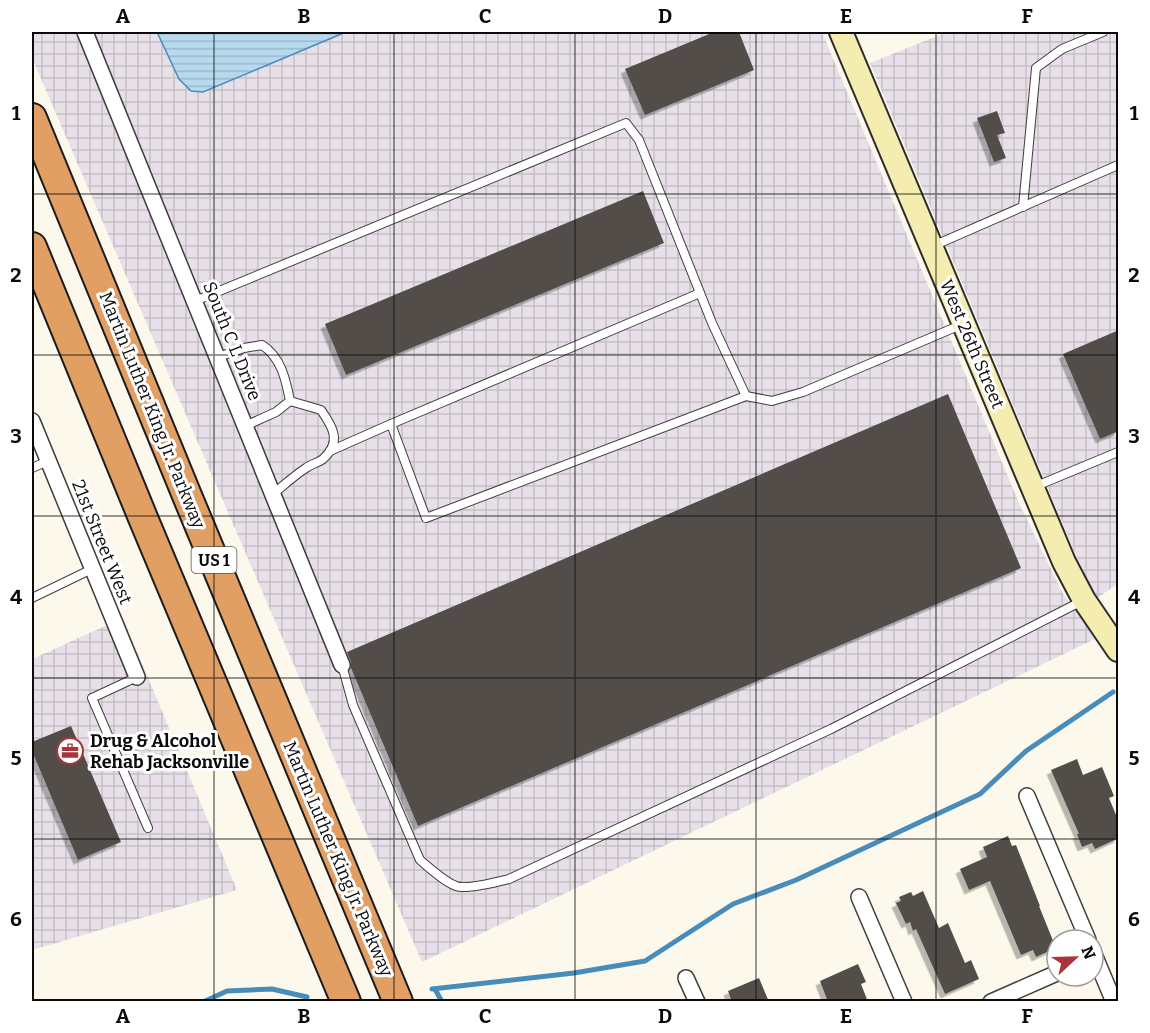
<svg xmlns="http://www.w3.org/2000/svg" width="1150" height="1033" font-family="Bitter,serif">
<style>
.industrial{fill:url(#industrial-grid)}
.water{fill:url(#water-rules);stroke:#478cbb;stroke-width:1.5}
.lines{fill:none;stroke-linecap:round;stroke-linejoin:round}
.stream{stroke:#478cbb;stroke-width:5}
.building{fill:#524d49;filter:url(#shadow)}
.lane-casing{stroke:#3e3e3e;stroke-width:10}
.street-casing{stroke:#3e3e3e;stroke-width:18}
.secondary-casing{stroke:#2d2d2d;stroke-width:26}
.highway-casing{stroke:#1c1c1c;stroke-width:32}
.lane{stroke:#fff;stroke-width:8}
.street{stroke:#fff;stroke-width:15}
.secondary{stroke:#f5edaf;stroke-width:22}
.highway{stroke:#e29f64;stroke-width:28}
.grid{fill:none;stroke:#0b0b0b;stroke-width:1.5;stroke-opacity:0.55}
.labels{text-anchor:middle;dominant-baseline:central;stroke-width:6;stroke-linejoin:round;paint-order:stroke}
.shield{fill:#fff;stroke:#545454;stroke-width:1.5}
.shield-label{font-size:16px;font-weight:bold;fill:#0b0b0b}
.street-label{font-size:18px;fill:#0b0b0b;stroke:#fff}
.poi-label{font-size:18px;font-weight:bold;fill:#0b0b0b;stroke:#fff;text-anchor:start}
.neatline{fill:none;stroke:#0b0b0b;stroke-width:2}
.grid-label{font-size:20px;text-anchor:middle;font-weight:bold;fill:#0b0b0b}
</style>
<defs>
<pattern id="industrial-grid" width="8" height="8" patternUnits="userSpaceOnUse" patternTransform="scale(1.5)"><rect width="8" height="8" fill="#e8e0e9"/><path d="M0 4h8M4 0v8" fill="none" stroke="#c6bfc6"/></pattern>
<pattern id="water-rules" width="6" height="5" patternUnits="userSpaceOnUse" patternTransform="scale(1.5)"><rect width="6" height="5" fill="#b7d9ee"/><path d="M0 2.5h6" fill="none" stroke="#9cb9cb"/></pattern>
<filter id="shadow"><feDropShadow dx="-4.5" dy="4.5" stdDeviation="0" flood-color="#0004"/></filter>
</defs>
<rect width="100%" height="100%" fill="#fcf9ec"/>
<g class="industrial">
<polygon points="32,32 822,32 1019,503 1063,594 1097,638 422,962 32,58"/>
<polygon points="947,32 1118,32 1118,584 1097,598 1078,560 870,63"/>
<polygon points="123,618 237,890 32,950 32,659"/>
</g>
<polygon class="water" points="157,32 156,32 346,32 203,92 191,91 179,79"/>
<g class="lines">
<g class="stream">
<polyline points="432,989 574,973 645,961 733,904 796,880 980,794 1026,751 1113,692"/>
<polyline points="435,989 442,1002"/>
<polyline points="203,1002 227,991 272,989 307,997"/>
</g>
</g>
<g class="building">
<polygon points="714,32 739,32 754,70 645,115 625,69"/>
<polygon points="997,111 1005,133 997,135 1006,158 994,162 977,118"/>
<polygon points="643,191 664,243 346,375 325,324"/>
<polygon points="1119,330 1119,431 1100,439 1063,354"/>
<polygon points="948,394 1021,568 418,826 351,668 351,662 347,652"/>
<polygon points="71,726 121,842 78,860 32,751 32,742"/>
<polygon points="1077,759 1083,775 1102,767 1114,796 1109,798 1119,822 1119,838 1095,849 1092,843 1082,847 1077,834 1079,834 1051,770"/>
<polygon points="1008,836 1012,846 1016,845 1040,906 1039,906 1056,948 1036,957 1033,950 1021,955 990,881 969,890 960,869 987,857 983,847"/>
<polygon points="923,891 939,928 948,923 965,963 971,960 979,979 945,994 916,929 913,931 910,922 906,924 896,903 901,901 899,897 911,892 913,896"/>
<polygon points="858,964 866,982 861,984 868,1002 828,1002 820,981"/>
<polygon points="759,978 769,1002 732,1002 728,991"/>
</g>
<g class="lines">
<defs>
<g id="lane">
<polyline points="1023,207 1036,68 1062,49 1103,32"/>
<polyline points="933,246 1118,165"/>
<polyline points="195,301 626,123 639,140 712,323 746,396 772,401 803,392 963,324"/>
<path d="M218,357L244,348L262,345C281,357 286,380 290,401L276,412L245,426"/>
<polyline points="391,424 426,518 746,396"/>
<polyline points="330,451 391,424 700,293"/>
<polyline points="32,468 48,461"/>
<polyline points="1034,487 1118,452"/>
<path d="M273,494C284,485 295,475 306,468C311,464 318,463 323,459C342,442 333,427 321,410L290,401"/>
<polyline points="32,598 92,569"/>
<path d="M342,665L353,705L420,860C431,869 443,881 456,886C466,890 497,882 509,879L831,729L1082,601"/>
<polyline points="137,677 92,698 148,828"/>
</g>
<g id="street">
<polyline points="85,32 342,665"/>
<polyline points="32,421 137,677"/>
<polyline points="1027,796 1088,940"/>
<polyline points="859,897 904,1002"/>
<polyline points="1093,952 1114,1002"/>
<polyline points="686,978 697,1002"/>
<polyline points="991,1002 1057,973"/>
</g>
<polyline id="secondary" points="841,32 1064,562 1084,600 1118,650"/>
<g id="highway">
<polyline points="32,118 188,498 398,1002"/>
<polyline points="32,247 143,518 346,1002"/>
</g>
</defs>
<use href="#lane" class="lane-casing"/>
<use href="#street" class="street-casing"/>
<use href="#secondary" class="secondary-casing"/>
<use href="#highway" class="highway-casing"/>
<use href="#lane" class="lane"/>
<use href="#street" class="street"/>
<use href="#secondary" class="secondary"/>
<use href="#highway" class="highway"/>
</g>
<path class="grid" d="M214,32V1002M394,32V1002M575,32V1002M756,32V1002M936,32V1002M32,194H1118M32,355H1118M32,516H1118M32,678H1118M32,839H1118"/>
<defs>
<symbol id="office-ring" viewBox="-11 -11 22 22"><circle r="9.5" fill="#fff" stroke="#a9353a" stroke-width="1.5"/><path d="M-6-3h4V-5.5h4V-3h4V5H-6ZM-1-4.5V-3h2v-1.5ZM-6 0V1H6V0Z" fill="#a9353a"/></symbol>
</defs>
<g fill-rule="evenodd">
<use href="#office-ring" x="55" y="736" width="30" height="30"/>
</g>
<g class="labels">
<rect class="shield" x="191.5" y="547" width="45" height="26" rx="4.5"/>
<g class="shield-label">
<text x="214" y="560">US 1</text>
</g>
<g class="street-label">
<text transform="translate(232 341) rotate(68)">South C L Drive</text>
<text transform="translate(972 344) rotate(67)">West 26th Street</text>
<text transform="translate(152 410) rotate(68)">Martin Luther King Jr. Parkway</text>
<text transform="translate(102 542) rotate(68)">21st Street West</text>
<text transform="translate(338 859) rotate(67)">Martin Luther King Jr. Parkway</text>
</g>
<g class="poi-label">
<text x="90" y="741">Drug &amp; Alcohol<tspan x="90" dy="21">Rehab Jacksonville</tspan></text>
</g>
</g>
<rect width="1150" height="1033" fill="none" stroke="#ffffff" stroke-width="66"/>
<g transform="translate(1075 958) rotate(68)"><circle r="28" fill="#ffffff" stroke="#9d9d9d" stroke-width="1.5"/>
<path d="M0-4.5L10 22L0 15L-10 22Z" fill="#a9353a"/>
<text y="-9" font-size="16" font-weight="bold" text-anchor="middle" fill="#0b0b0b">N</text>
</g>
<rect x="33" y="33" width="1084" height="967" class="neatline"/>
<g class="grid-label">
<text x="123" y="23">A</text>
<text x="304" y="23">B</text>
<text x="485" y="23">C</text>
<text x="665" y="23">D</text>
<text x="846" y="23">E</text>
<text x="1027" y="23">F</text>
<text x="16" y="120">1</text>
<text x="1134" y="120">1</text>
<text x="16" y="282">2</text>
<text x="1134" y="282">2</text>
<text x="16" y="443">3</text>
<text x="1134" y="443">3</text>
<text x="16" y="604">4</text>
<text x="1134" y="604">4</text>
<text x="16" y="765">5</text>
<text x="1134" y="765">5</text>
<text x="16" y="926">6</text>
<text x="1134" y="926">6</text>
<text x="123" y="1023">A</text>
<text x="304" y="1023">B</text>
<text x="485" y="1023">C</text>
<text x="665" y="1023">D</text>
<text x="846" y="1023">E</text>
<text x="1027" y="1023">F</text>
</g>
</svg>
